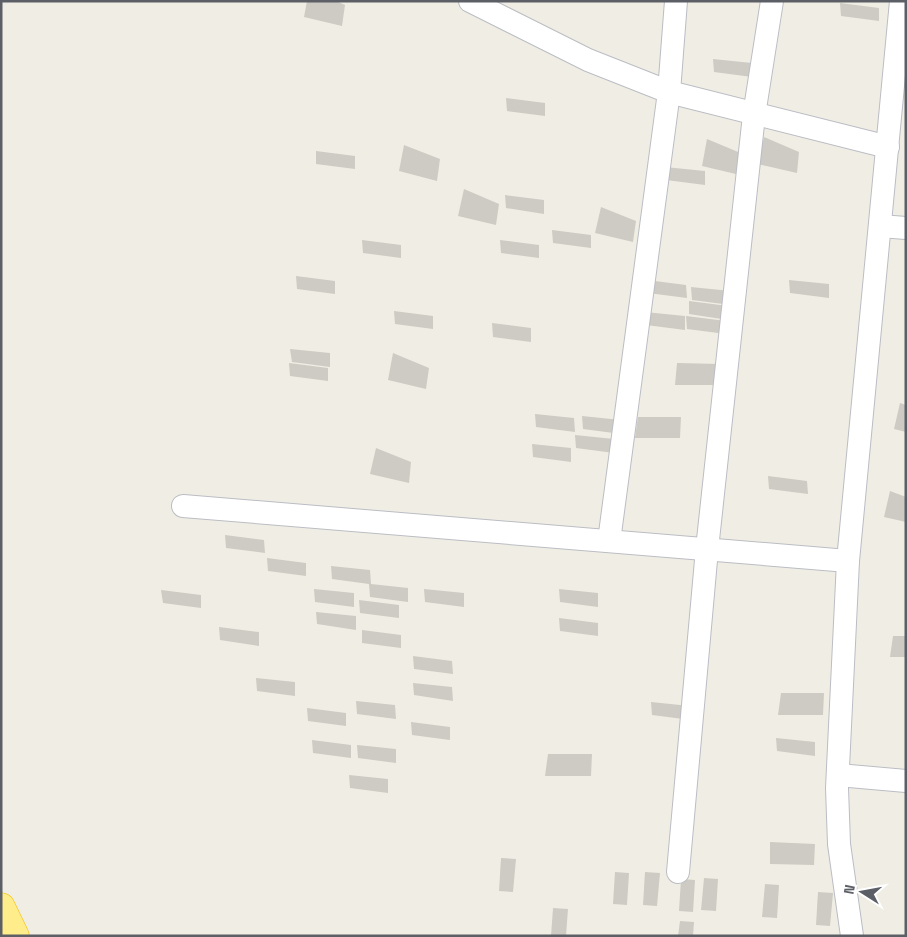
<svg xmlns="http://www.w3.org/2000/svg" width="907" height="937" font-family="'Space Grotesk',sans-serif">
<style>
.building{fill:#cdcbc3}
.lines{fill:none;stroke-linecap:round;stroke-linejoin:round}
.minor-casing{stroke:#bbbdc4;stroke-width:24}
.highway-casing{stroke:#f3bc00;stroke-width:29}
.minor{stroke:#fff;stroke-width:22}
.highway{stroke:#ffec8b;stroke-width:28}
</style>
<rect width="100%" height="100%" fill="#f0eee4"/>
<g class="building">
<polygon points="307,1 336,1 345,5 342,26 304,17"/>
<polygon points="840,3 879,8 879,21 841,16"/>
<polygon points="713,59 752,63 752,77 714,72"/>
<polygon points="506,98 545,103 545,116 507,111"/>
<polygon points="764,137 799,152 797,173 758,164"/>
<polygon points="707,139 743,154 740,175 702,166"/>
<polygon points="404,145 440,159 437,181 399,171"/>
<polygon points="316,151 355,156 355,169 316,164"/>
<polygon points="665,167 705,171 705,185 666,180"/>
<polygon points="464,189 499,204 496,225 458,216"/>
<polygon points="505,195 544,200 544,214 506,208"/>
<polygon points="601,207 636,221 633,242 595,233"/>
<polygon points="552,230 591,235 591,248 553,243"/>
<polygon points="362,240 401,245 401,258 363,253"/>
<polygon points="500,240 539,245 539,258 501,253"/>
<polygon points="296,276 335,281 335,294 297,289"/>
<polygon points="647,280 686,285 687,298 648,293"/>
<polygon points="789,280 829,284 829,298 790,293"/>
<polygon points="691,287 731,291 731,305 692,300"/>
<polygon points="689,301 728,306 728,320 689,314"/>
<polygon points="394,311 433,316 433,329 395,324"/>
<polygon points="645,312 685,316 685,330 646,325"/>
<polygon points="686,316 726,321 726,334 687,329"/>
<polygon points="492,323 531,328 531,342 493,337"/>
<polygon points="290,349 330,353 330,367 292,362"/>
<polygon points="393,353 429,368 426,389 388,380"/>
<polygon points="289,363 328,368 328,381 290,376"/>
<polygon points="677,363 721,364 720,385 675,385"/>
<polygon points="900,403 906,405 906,432 894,429"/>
<polygon points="535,414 574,418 575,432 536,427"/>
<polygon points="582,416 621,420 621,434 583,429"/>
<polygon points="638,417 681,417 680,438 635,438"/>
<polygon points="575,435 614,439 614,453 576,448"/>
<polygon points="532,444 571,448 571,462 533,457"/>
<polygon points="376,448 411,462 409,483 370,474"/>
<polygon points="768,476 807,481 808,494 769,489"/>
<polygon points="890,491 906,497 906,522 884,517"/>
<polygon points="225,535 264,540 265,553 226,548"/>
<polygon points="267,558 306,563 306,576 268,571"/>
<polygon points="331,566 370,570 371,584 408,588 408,602 370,597 369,584 332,579"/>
<polygon points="314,589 354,593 354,607 315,602"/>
<polygon points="424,589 464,593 464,607 425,602"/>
<polygon points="559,589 598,593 598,607 560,602"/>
<polygon points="161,590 201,595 201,608 163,603"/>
<polygon points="359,600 399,605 399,618 360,613"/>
<polygon points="316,612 356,616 356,630 317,624"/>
<polygon points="559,618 598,623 598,636 560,631"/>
<polygon points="219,627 259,632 259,646 220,640"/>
<polygon points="362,630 401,635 401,648 362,643"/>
<polygon points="893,636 906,636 906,657 890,657"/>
<polygon points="413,656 452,661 453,674 414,669"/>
<polygon points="256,678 295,682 295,696 257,691"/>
<polygon points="413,683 452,687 453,701 414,695"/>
<polygon points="781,693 824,693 823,715 778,715"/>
<polygon points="356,701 395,705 396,719 357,714"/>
<polygon points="651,702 690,706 691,720 652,715"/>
<polygon points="307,708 346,713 346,726 308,721"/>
<polygon points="411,722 450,727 450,740 412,735"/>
<polygon points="776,738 815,742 815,756 777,751"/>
<polygon points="312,740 351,745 351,758 313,753"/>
<polygon points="357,745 396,749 396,763 358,758"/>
<polygon points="548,754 592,754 591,776 545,776"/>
<polygon points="349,775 388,779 388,793 350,788"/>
<polygon points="770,842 815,844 814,865 770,864"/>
<polygon points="501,858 516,859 513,892 499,891"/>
<polygon points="615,872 629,873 627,905 613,904"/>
<polygon points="645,872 660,873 657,906 643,905"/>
<polygon points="704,878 718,879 716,911 701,910"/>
<polygon points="681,879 695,880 693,912 679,911"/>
<polygon points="765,884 779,885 777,918 762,917"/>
<polygon points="818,892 833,893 830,926 816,925"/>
<polygon points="553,908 568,909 566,936 551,936"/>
<polygon points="680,921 694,922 693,936 678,936"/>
</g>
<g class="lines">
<defs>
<g id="minor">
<polyline points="470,1 588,60 669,92 888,147"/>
<polyline points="880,226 906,228"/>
<polyline points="183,506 848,561"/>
<polyline points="609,541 669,92 676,1"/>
<polyline points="838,775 906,781"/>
<polyline points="678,872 707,549 754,115 772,1"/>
<polyline points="852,936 839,844 837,788 848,561 901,1"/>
</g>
<polyline id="highway" points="1,907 15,936"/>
</defs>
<use href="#minor" class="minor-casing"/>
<use href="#highway" class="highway-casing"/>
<use href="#minor" class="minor"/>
<use href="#highway" class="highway"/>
</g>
<rect width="907" height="937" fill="none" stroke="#5c5f66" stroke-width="5"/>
<g transform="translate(862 892) rotate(281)" stroke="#ffffff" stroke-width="4" paint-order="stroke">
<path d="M0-4L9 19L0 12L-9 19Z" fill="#5c5f66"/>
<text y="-8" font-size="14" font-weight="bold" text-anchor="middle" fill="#5c5f66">N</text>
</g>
</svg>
